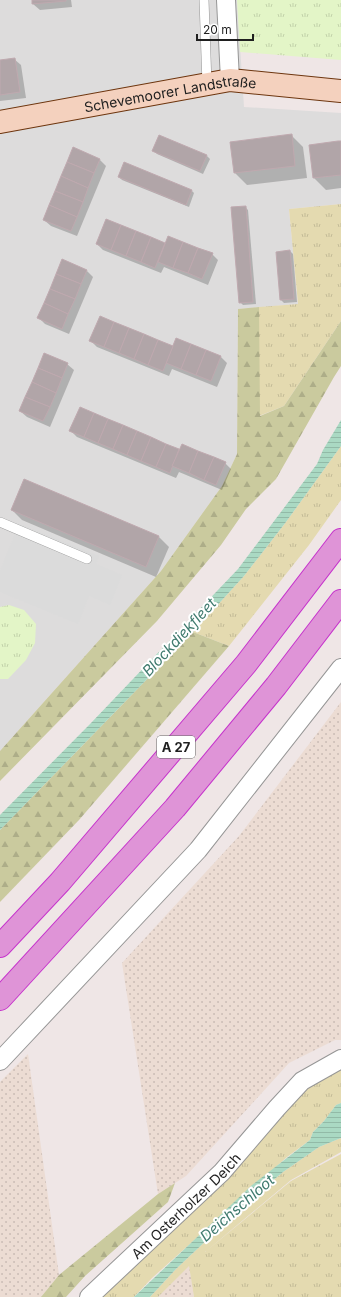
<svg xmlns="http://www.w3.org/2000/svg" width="341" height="1297" font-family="Inter,sans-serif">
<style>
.residential{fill:#dddcdc}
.farmland{fill:url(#farmland-dots)}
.grass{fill:url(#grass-tufts)}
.forest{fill:url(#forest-firs)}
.park{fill:url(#park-tufts)}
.parking{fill:#dbdbdb}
.water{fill:url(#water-rules)}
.shadow{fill:#0003}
.building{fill:#b1a5a8;stroke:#bfa9af}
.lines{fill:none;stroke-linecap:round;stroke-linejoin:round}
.lane-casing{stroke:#969696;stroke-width:10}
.street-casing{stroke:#969696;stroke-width:20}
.secondary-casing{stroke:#6d350e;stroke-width:24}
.highway-casing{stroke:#c634cc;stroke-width:24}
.lane{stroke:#fff;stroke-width:9}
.street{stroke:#fff;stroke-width:18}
.secondary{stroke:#f4d1be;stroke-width:22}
.highway{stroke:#df94d7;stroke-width:22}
.labels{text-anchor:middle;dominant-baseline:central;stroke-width:4;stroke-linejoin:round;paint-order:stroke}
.shield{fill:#fff;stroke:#626262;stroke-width:1}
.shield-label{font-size:13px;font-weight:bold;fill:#1f1f1f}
.street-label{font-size:14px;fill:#1f1f1f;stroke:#fff}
.water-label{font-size:15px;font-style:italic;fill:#3f7a6e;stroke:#fff}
</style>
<defs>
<pattern id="farmland-dots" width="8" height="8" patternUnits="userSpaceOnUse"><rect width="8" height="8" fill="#ecdcd3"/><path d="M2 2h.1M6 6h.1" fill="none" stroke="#cabcb5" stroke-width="1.8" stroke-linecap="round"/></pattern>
<pattern id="grass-tufts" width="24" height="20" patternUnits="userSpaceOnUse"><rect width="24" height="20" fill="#e4dab0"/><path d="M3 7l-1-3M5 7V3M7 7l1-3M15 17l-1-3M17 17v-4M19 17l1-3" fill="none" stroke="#c3bb97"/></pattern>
<pattern id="forest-firs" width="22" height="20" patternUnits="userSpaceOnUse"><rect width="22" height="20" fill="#caca9e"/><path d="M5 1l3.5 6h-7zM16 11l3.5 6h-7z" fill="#adad88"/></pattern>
<pattern id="park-tufts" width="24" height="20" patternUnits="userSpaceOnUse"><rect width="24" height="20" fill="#e3f5c7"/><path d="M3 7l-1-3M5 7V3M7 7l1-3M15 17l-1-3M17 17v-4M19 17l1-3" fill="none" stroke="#c2d2aa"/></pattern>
<pattern id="water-rules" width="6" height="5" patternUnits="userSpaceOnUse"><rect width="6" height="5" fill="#aad9c3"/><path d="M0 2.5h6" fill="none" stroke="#92baa7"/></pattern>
</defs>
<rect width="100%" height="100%" fill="#efe6e6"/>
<polygon class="residential" points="0,0 237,0 244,107 341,113 341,204 289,209 298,304 238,309 237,454 222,486 161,571 0,751"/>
<g class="farmland">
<polygon points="341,702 341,1040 335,1040 289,1063 186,1176 158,1194 122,963 239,836"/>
<polygon points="28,1054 59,1275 41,1297 0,1297 0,1082"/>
<polygon points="189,1265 194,1297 158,1297"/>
</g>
<g class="grass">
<polygon points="341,204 341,321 284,406 259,416 259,307 298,304 289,209"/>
<polygon points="341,446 341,500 309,545 229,646 193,632 244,576 286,522"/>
<polygon points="341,1068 341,1103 336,1105 324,1121 313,1132 310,1140 287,1157 152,1278 134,1297 98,1297 296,1098 325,1075"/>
<polygon points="341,1138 341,1152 291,1180 205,1252 291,1181 341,1154 341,1297 194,1297 189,1266 158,1297 150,1297 176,1269 245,1204 283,1172 319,1147"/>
</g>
<g class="forest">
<polygon points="259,307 260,416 284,406 341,321 341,366 334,377 276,479 246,509 221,545 157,621 0,781 0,751 161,571 222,486 237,454 238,309"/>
<polygon points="193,632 229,646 79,820 0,902 0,830"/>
<polygon points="175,1183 168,1202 85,1276 66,1297 41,1297 59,1275 158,1194"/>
</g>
<g class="park">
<polygon points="237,0 341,0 341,60 240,52"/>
<polygon points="9,605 24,610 36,624 35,643 26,660 8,679 0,679 0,607"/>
</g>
<polygon class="parking" points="19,524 99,556 96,564 122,575 110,605 89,596 78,624 0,592 0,571"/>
<g class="water">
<polygon points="341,420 341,446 286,522 244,576 193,632 0,830 0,815 91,723 238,569 317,464 323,450"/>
<polygon points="341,1103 341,1138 319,1147 283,1172 245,1204 176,1269 150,1297 134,1297 252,1185 310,1140 313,1132 324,1121 336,1105"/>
</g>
<g class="shadow">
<polygon points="33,0 71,0 72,7 40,10 33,4"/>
<polygon points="14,59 21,65 26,98 0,101 0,61"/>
<polygon points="291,135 303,147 307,178 247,185 235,173"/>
<polygon points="341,142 341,188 326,190 314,178"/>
<polygon points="154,151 207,156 210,159 203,174 157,154"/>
<polygon points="99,159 106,166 77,236 51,226 44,220"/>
<polygon points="119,177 191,190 194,193 189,207 122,180"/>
<polygon points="245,207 248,210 256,304 243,305 240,302"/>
<polygon points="106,220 166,244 212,254 218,260 208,285 164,267 161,273 103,250 97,244"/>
<polygon points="290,251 293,254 297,302 284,303 281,300"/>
<polygon points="87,271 93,277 69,334 45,324 39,318"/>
<polygon points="177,339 221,357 227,363 217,387 172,369 169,376 97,347 90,340 174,347"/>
<polygon points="67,364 74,370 50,427 27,417 20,411"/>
<polygon points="80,409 180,451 225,463 231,469 222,490 179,472 176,478 77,437 71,431"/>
<polygon points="12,510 158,536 169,547 156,577 22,520"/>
</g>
<g class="building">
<polygon points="32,0 66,0 66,1 32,4"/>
<polygon points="15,58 20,92 0,95 0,60"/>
<polygon points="292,134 295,166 234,173 230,142"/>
<polygon points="159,135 207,155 200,171 152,151"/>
<polygon points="338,141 341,141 341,175 313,178 309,145"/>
<polygon points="73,147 100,159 94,173 67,162"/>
<polygon points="67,162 94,173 88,188 61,176"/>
<polygon points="124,162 192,190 186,205 118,177"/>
<polygon points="61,176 88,188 83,202 55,191"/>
<polygon points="55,191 83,202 77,217 49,205"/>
<polygon points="49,205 77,217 71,231 43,220"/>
<polygon points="246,206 253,302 239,303 231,207"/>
<polygon points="106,219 121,225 111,250 96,244"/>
<polygon points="121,225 136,231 126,256 111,250"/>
<polygon points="136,231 151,237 141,262 126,256"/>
<polygon points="168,236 183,242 173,268 158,262"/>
<polygon points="151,237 165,243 155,268 141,262"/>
<polygon points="183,242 198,248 188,273 173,268"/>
<polygon points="198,248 213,253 202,279 188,273"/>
<polygon points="290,250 294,299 280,300 276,252"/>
<polygon points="62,259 87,270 81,284 56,274"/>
<polygon points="56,274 81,284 75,299 50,289"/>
<polygon points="50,289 75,299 68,314 44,303"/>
<polygon points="44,303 68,314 62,329 37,318"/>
<polygon points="100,316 114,322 104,347 89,341"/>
<polygon points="114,322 129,328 119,353 104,347"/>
<polygon points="129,328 144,334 134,359 119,353"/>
<polygon points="144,334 158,340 148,365 134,359"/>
<polygon points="176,338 191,344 181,369 166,363"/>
<polygon points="158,340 173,346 163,371 148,365"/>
<polygon points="191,344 206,350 196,375 181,369"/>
<polygon points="206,350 221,356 211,381 196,375"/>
<polygon points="44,353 68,363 62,378 38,368"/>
<polygon points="38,368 62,378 56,393 32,382"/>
<polygon points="32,382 56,393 50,407 25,397"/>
<polygon points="25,397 50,407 43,421 19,411"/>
<polygon points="80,407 94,413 84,437 69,431"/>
<polygon points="94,413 108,419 98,443 84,437"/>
<polygon points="108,419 123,425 113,449 98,443"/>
<polygon points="123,425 137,431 127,455 113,449"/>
<polygon points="137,431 151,437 141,461 127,455"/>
<polygon points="151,437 166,444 156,467 141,461"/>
<polygon points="166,444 179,449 170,473 156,467"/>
<polygon points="182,444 198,451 189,473 172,466"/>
<polygon points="198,451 214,457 204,480 189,473"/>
<polygon points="214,457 226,462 216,485 204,480"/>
<polygon points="24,479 159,536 146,567 11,510"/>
</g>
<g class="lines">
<defs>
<g id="lane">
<polyline points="204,0 207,84"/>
<polyline points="0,522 87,559"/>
</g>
<g id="street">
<polyline points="226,0 230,80"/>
<polyline points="0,1061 198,850 341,668"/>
<path id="s1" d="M89,1297L222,1172L277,1108L302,1081L341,1059"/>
</g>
<g id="secondary">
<path id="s2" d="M0,122L230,80L341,91"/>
</g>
<g id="highway">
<polyline points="0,946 60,882 246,664 341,540"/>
<polyline points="0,999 175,808 276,686 341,601"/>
</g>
</defs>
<use href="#lane" class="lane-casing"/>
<use href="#street" class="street-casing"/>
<use href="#secondary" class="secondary-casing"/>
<use href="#highway" class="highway-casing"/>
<use href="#lane" class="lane"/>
<use href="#street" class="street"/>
<use href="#secondary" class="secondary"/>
<use href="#highway" class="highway"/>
</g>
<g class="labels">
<rect class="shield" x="157" y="736" width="38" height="22" rx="3"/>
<g class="shield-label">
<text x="176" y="747">A 27</text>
</g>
<g class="street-label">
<text stroke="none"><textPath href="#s2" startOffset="173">Schevemoorer Landstraße</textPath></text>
<text stroke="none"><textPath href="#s1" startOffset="133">Am Osterholzer Deich</textPath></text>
</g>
<g class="water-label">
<text transform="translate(179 637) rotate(-47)">Blockdiekfleet</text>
<text transform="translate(237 1208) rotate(-41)">Deichschloot</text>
</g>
</g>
<path d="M197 34v6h56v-6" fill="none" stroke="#1f1f1f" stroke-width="2"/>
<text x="203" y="34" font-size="12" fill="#1f1f1f" stroke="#ffffff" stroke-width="3" paint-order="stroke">20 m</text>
</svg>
